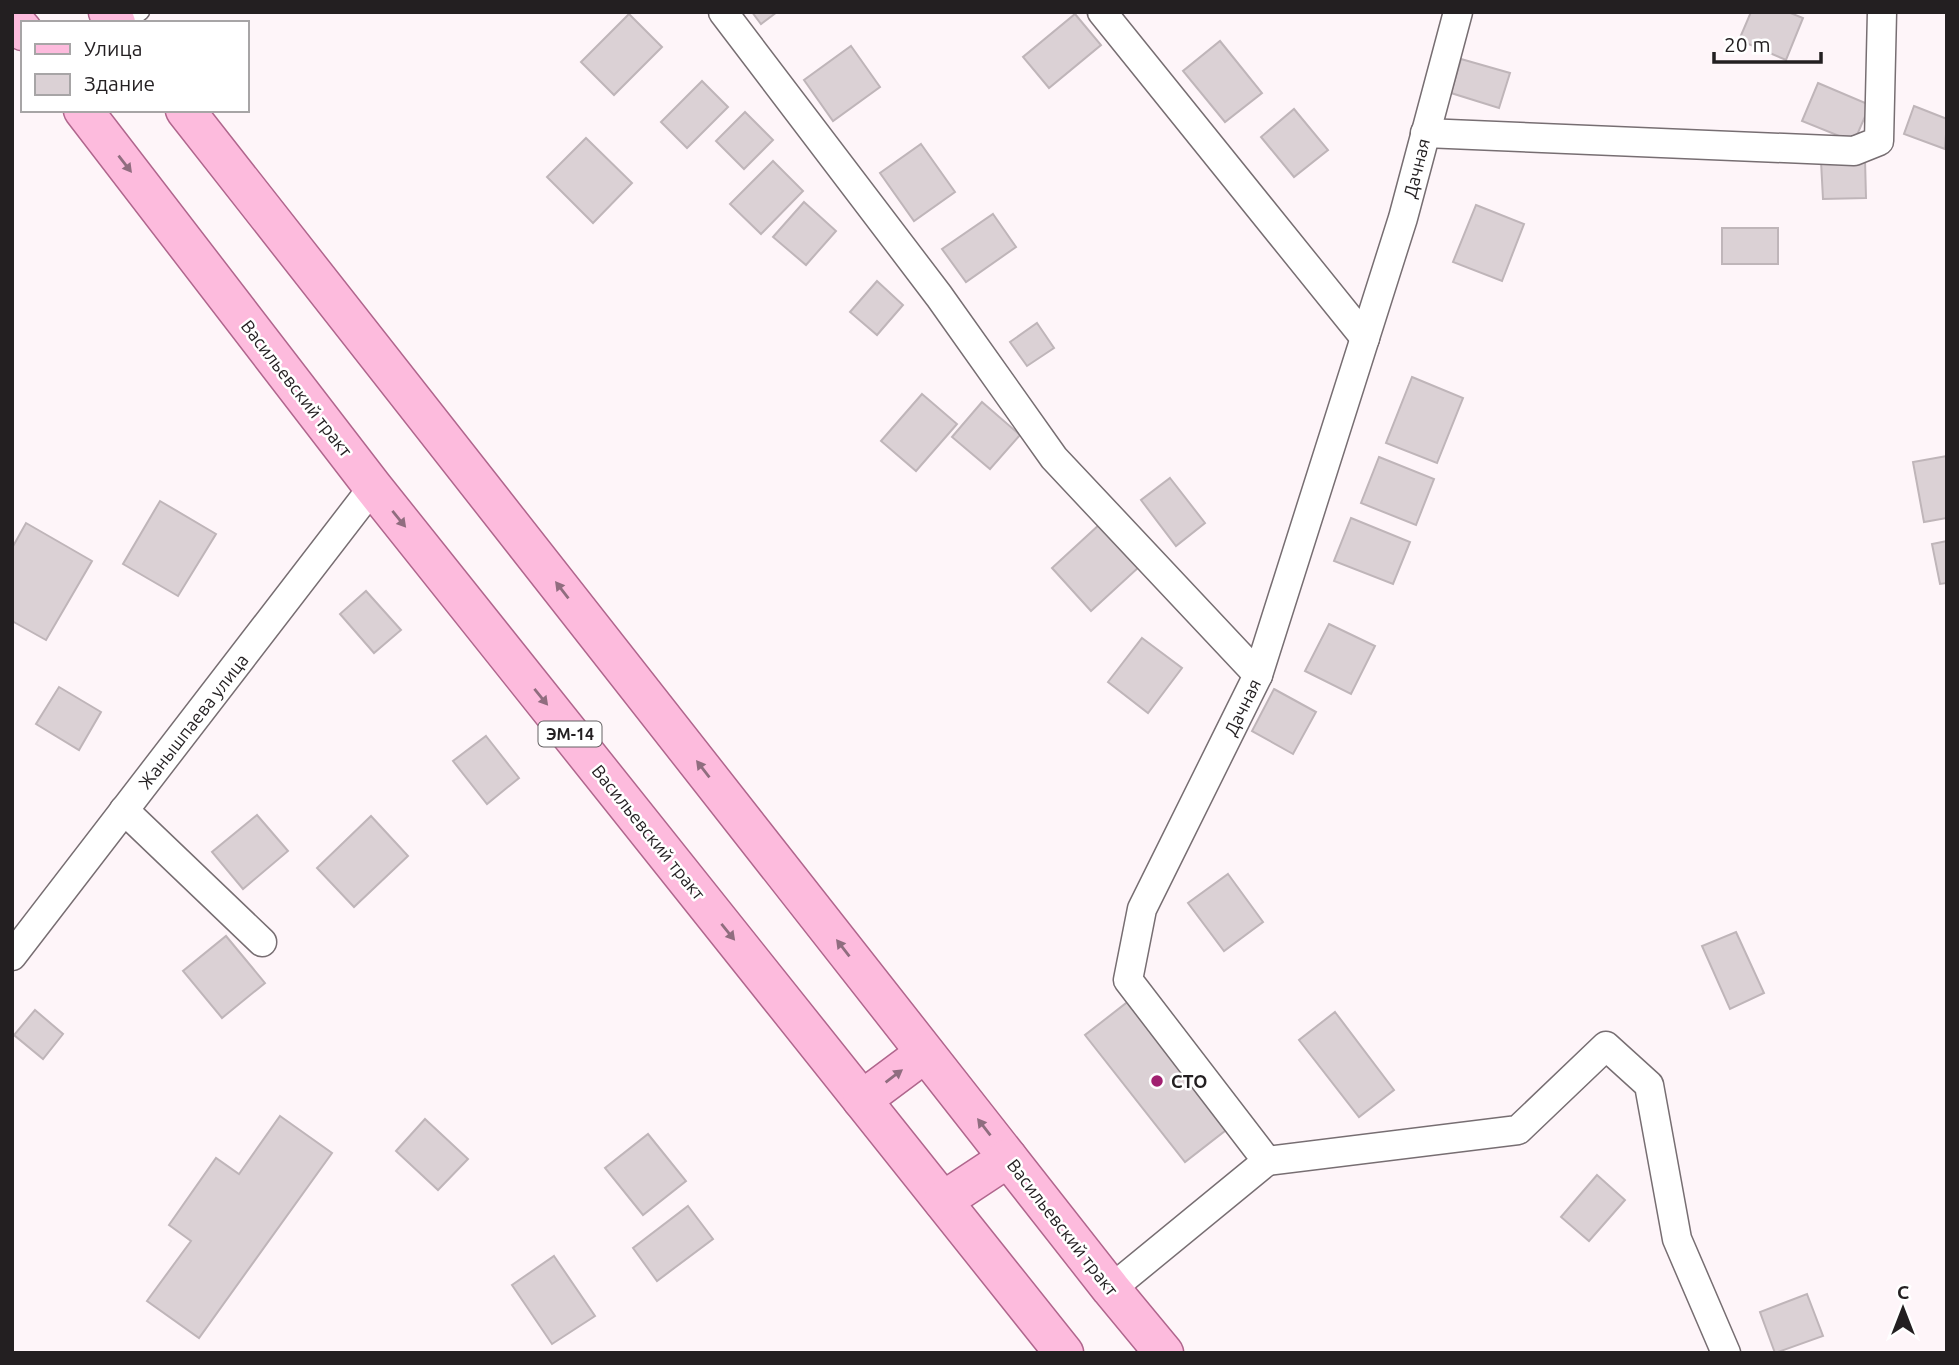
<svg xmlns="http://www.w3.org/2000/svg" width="1959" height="1365" font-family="Ubuntu,sans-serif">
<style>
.building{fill:#dbd1d5;stroke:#bfb5b9;stroke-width:2}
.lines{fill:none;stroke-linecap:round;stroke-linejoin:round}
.service-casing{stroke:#776e72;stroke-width:17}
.minor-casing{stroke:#776e72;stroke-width:31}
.primary-casing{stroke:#b0668d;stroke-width:41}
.service{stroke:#fff;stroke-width:14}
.minor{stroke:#fff;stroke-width:28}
.primary{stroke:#fdbbdd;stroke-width:38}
.oneway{fill:#906d7f}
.poi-dot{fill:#a12070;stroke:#fff;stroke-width:2.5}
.labels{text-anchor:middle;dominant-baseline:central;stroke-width:5;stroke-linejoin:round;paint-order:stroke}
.shield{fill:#fff;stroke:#656264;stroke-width:2}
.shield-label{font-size:16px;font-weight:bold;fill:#231f21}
.street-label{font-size:18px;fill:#231f21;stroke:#fff}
.poi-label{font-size:18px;font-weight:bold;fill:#231f21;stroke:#fff;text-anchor:start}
</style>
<rect width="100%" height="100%" fill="#fef5f9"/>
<g class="building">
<polygon points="752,12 777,12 761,24"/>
<polygon points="1751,12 1788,12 1803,18 1786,60 1739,40"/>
<polygon points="629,14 662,47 614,95 581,62"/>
<polygon points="1075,14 1101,45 1049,88 1023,57"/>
<polygon points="1220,41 1262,93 1225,122 1183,71"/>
<polygon points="851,46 880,87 833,121 804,80"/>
<polygon points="1461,59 1510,73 1499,108 1451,93"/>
<polygon points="702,81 728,107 687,148 661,122"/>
<polygon points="1818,83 1870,105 1854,142 1802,121"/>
<polygon points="1914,106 1947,119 1945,149 1904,134"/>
<polygon points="1294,109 1328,150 1294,177 1261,137"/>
<polygon points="745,112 773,140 744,169 716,141"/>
<polygon points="586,138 632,183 593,223 547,177"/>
<polygon points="921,144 955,192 914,221 880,173"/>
<polygon points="1865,159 1866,198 1823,199 1821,161"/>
<polygon points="773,161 803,191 761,234 730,204"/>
<polygon points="804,202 836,231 806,265 773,237"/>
<polygon points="1476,205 1524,224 1502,281 1453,262"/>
<polygon points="993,214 1016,247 966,282 942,249"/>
<rect x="1722" y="228" width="56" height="36"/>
<polygon points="877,281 903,305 877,335 850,312"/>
<polygon points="1037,323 1054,348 1027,366 1010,342"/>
<polygon points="1412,377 1463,398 1437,463 1386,443"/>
<polygon points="922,394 957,424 916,471 881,441"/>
<polygon points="982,402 1020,435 990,469 952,437"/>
<polygon points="1947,456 1947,518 1924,522 1913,462"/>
<polygon points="1379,457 1434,479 1416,525 1361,503"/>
<polygon points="1170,478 1205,523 1176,546 1141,500"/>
<polygon points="160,501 216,534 178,596 123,564"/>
<polygon points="1351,518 1410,542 1393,584 1334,561"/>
<polygon points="26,523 92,561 46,640 12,621 12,548"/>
<polygon points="1100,524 1139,567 1091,611 1052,568"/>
<polygon points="1947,541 1947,583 1940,584 1932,544"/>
<polygon points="366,591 401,630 374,653 340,614"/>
<polygon points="1329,624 1375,646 1351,694 1305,671"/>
<polygon points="1142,638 1182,668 1148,713 1108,682"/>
<polygon points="59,687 101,712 79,750 36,724"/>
<polygon points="1274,689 1316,712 1293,754 1252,731"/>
<polygon points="486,736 519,778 487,804 453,761"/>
<polygon points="257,815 288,851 243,889 212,852"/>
<polygon points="371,816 408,856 354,907 317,868"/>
<polygon points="1228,874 1263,922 1224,951 1188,903"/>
<polygon points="1736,932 1764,993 1730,1009 1702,946"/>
<polygon points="226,936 265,983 222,1018 183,971"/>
<polygon points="1130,1000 1230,1127 1185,1162 1085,1035"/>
<polygon points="35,1010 63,1034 43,1059 14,1035"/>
<polygon points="1335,1012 1394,1090 1359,1117 1299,1040"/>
<polygon points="280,1116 332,1153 199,1338 147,1301 191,1241 169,1225 216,1158 239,1174"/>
<polygon points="425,1119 468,1159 438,1190 396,1151"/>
<polygon points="648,1134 686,1181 643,1215 605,1168"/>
<polygon points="1597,1175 1625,1200 1589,1241 1561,1217"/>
<polygon points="688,1206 713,1239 657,1281 633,1248"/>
<polygon points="554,1256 595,1316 552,1344 512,1285"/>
<polygon points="1807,1294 1823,1336 1775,1353 1760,1312"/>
</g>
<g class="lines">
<defs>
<polyline id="service" points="128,23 142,12"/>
<g id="minor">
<polyline points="723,12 939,296 1054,458 1258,675"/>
<polyline points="1102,12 1365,338"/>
<polyline points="1425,133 1854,151 1879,141 1882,12"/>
<polyline points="124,810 262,942"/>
<polyline points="12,956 373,487"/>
<polyline points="1267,1161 1518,1130 1606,1046 1649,1085 1677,1239 1726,1353"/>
<polyline points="1111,1289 1267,1161 1128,980 1142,909 1258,675 1403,218 1458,12"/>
</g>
<g id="primary">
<polyline points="108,12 116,23"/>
<polyline points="12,18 23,31"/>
<polyline points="83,110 373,487 1064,1353"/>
<polyline points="185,110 1111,1289 1164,1353"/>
<polyline points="862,1100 925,1053"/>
<polyline points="943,1201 1008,1158"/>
</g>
</defs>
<use href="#service" class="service-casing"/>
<use href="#minor" class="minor-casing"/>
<use href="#primary" class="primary-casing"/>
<use href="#service" class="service"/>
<use href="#minor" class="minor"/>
<use href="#primary" class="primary"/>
</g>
<defs><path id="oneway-solid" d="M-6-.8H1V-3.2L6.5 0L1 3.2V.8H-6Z" transform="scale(1.75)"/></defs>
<g class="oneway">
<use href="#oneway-solid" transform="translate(125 164) rotate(52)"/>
<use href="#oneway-solid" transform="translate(399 519) rotate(51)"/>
<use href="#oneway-solid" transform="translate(562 590) rotate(-128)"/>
<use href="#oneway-solid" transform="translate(541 697) rotate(51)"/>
<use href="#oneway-solid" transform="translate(703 769) rotate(-128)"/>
<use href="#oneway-solid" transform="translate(728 932) rotate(51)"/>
<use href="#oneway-solid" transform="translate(843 948) rotate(-128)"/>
<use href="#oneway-solid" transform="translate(894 1076) rotate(-37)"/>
<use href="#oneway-solid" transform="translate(984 1127) rotate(-128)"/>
</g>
<circle class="poi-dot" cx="1157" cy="1081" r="7"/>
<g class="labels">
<rect class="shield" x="538.5" y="721.5" width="63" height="25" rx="5"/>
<g class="shield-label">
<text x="570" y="734">ЭМ-14</text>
</g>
<g class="street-label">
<text transform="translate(1416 168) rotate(-76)">Дачная</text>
<text transform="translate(297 388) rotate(52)">Васильевский тракт</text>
<text transform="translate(1242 707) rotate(-64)">Дачная</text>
<text transform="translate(193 721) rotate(-52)">Жанышпаева улица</text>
<text transform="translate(649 832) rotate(51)">Васильевский тракт</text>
<text transform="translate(1063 1227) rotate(52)">Васильевский тракт</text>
</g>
<g class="poi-label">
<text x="1171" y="1081">СТО</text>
</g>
</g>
<rect width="1959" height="1365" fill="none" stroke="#231f21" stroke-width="28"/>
<rect x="21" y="21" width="228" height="91" fill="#ffffff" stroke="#a7a5a6" stroke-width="2"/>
<rect x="35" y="44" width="35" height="10" fill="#fdbbdd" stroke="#a7a5a6" stroke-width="2"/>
<text x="84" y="56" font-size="21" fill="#231f21">Улица</text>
<rect x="35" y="74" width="35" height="21" fill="#dbd1d5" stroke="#a7a5a6" stroke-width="2"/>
<text x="84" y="91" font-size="21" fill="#231f21">Здание</text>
<g transform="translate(1903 1309)" stroke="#ffffff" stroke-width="5" paint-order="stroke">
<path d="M0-5L12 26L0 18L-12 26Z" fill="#231f21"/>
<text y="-10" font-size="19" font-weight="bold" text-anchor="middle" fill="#231f21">С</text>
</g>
<path d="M1714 52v10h107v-10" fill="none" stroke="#231f21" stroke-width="3.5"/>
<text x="1724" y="52" font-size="21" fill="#231f21" stroke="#ffffff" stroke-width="5" paint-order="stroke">20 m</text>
</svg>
